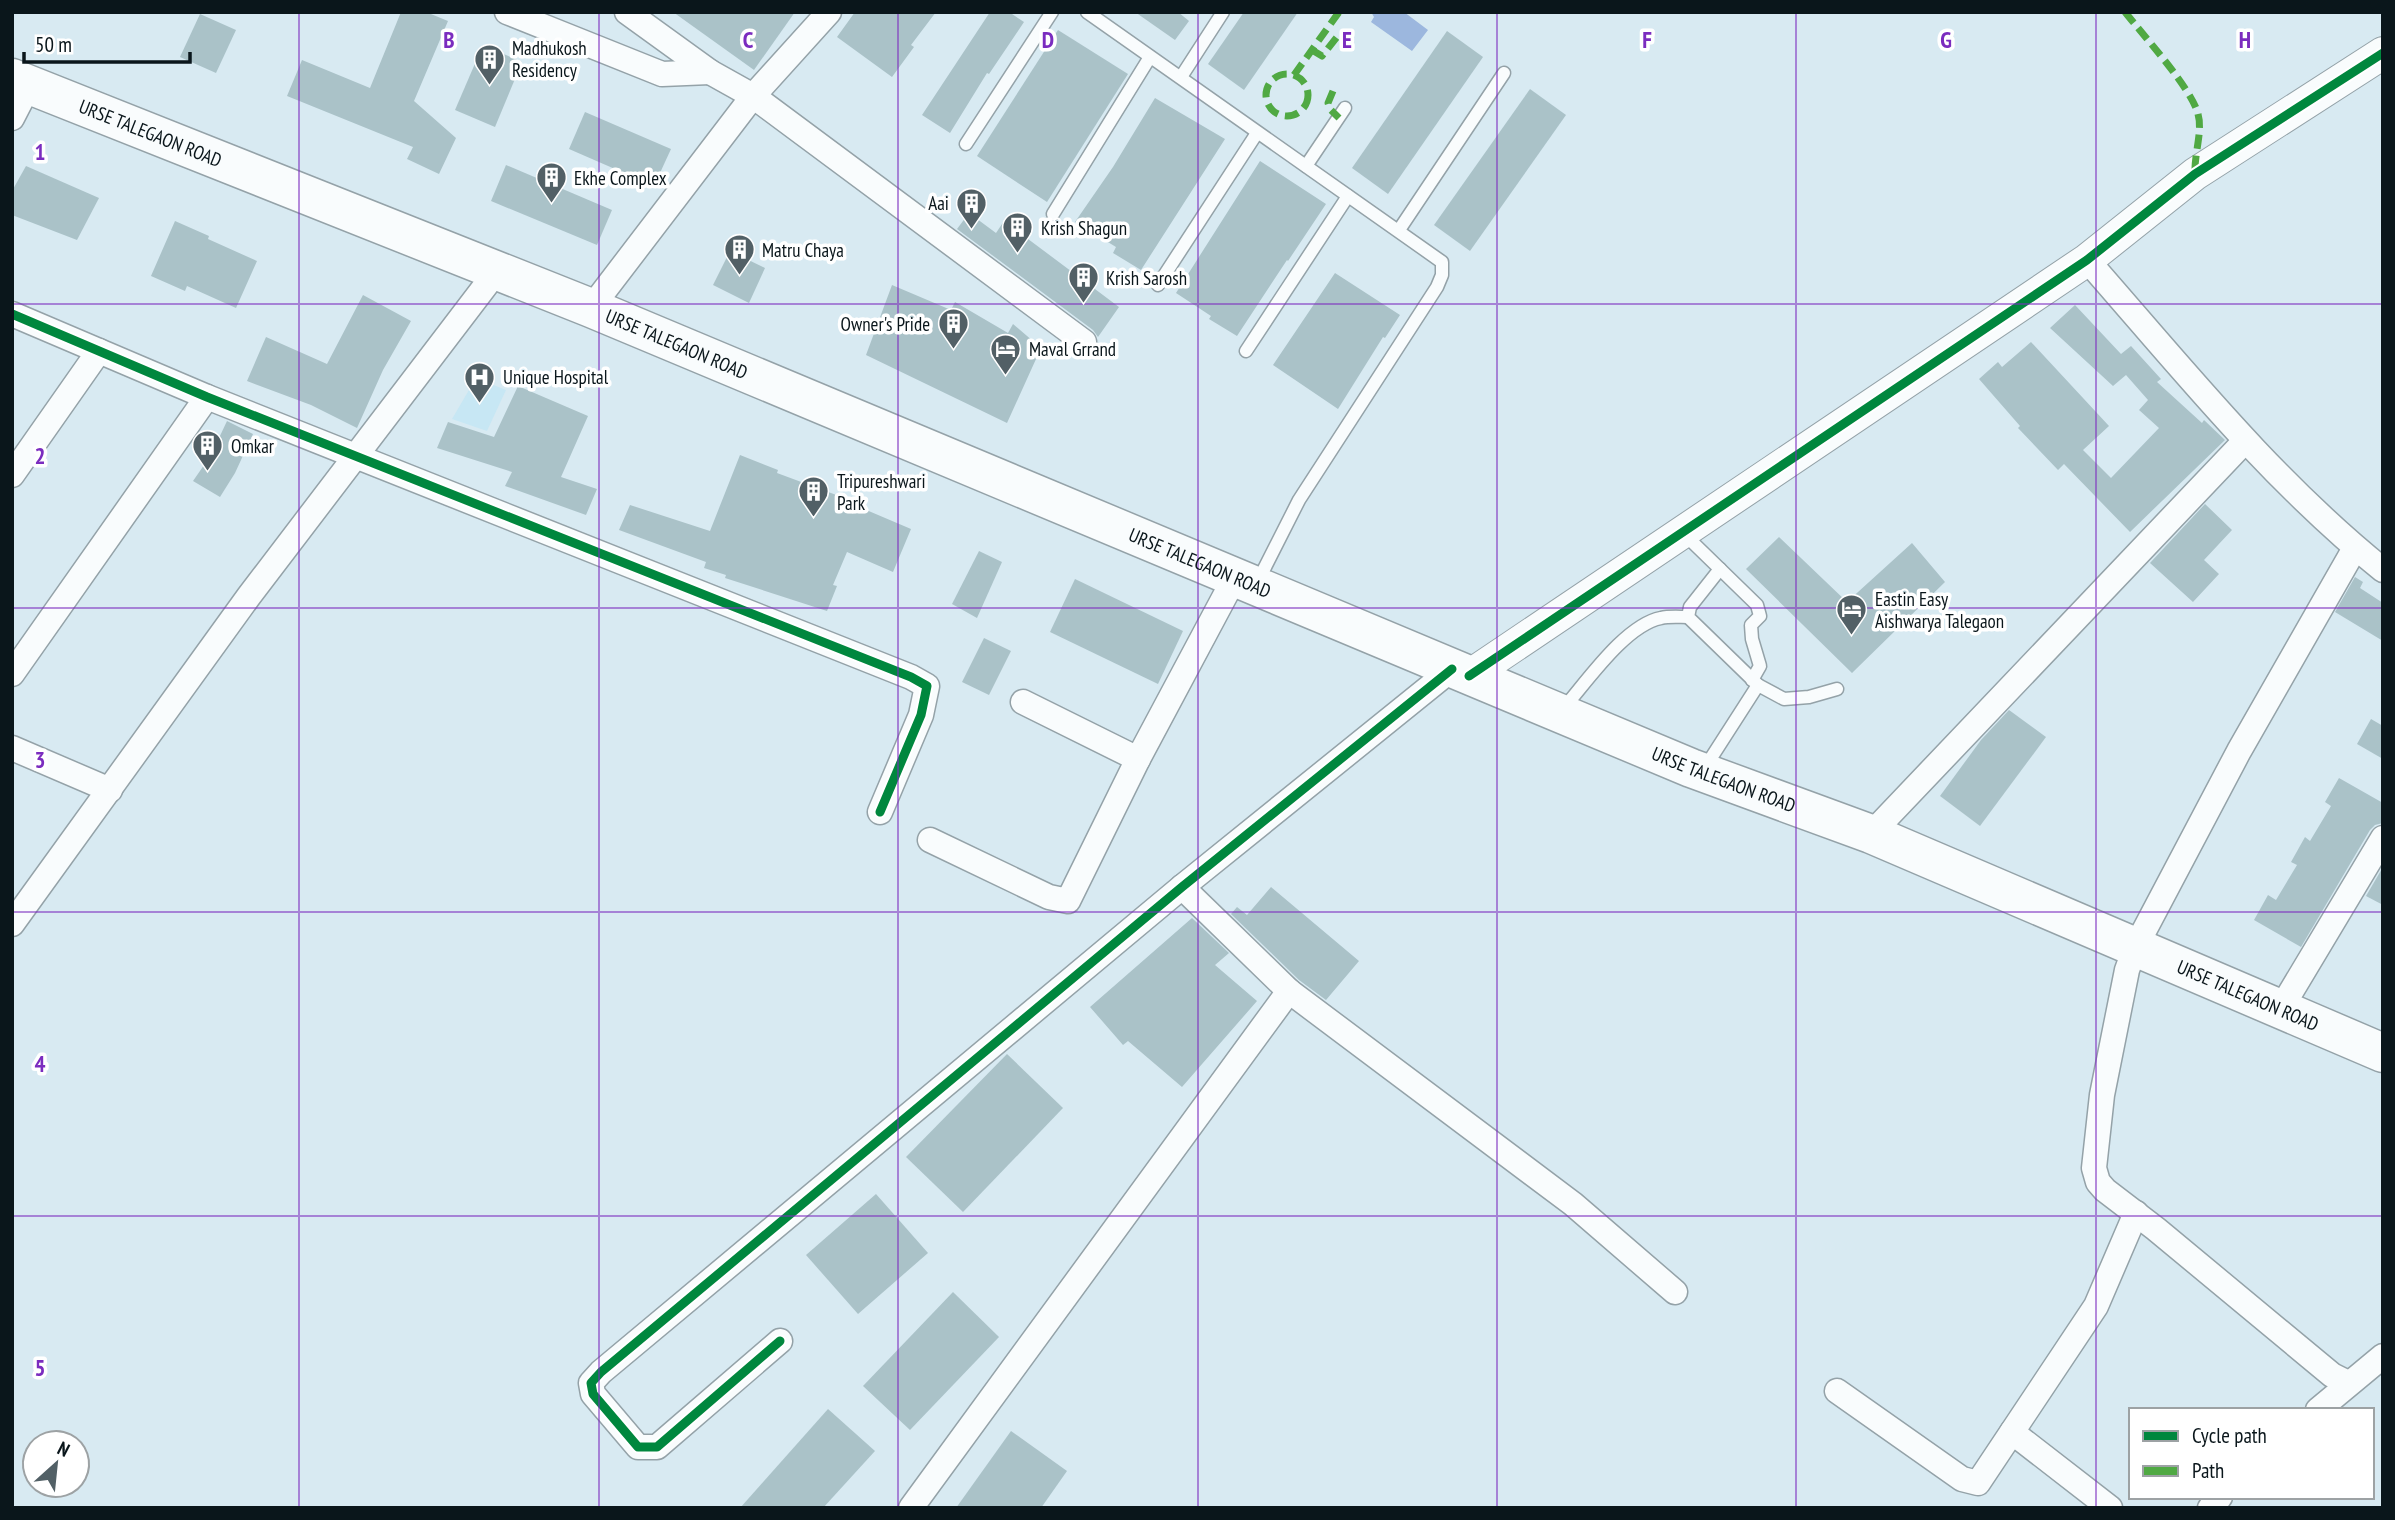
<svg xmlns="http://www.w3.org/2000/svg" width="2395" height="1520" font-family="'PT Sans Narrow',sans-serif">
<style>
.built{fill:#c7e7f4}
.water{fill:#9cb7de}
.building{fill:#aac2c8}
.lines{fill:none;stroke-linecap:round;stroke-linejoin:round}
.service-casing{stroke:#94a2a8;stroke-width:15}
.minor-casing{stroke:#94a2a8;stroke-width:27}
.tertiary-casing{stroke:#94a2a8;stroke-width:34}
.trunk-casing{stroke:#94a2a8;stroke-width:41}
.service{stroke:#f9fcfd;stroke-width:12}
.minor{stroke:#f9fcfd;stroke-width:24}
.tertiary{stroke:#f9fcfd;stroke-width:32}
.trunk{stroke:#f9fcfd;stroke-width:38}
.quiet{stroke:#50a943;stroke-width:7;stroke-dasharray:14 7;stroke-linecap:butt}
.cycleway-casing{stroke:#fff;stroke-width:13}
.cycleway{stroke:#00873e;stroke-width:9}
.grid{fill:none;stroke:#7b2cbf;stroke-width:2;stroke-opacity:0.55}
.labels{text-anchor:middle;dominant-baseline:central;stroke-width:7;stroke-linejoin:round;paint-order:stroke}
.poi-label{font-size:19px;fill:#0a161b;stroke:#fff;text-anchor:start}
.street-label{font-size:19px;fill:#0a161b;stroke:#fff}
.grid-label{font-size:23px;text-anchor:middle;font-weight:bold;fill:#7b2cbf;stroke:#fff;stroke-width:7;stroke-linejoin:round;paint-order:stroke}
</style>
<rect width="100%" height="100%" fill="#d8eaf2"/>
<polygon class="built" points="476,378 506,390 487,431 452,419"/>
<polygon class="water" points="1371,12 1404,12 1428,30 1412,51 1371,22 1374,17"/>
<g class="building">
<polygon points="401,12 426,12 448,21 414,101 456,138 439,174 407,159 413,147 287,96 302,60 370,88"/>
<polygon points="673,12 795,12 754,70"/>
<polygon points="855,12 936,12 911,45 914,47 892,77 837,37"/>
<polygon points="990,12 1009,12 1024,22 989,74 987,73 950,133 922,115"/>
<polygon points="1135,12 1178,12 1189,21 1175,40"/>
<polygon points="1244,12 1298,12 1244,90 1208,64"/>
<polygon points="200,14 236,30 216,73 180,57"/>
<polygon points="1058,30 1128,74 1047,202 977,156"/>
<polygon points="1447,31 1483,57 1388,194 1352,168"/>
<polygon points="483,45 522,62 495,127 455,110"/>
<polygon points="1530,89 1566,115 1470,251 1434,225"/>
<polygon points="1155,98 1225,139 1141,270 1113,253 1116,247 1075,222 1113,167"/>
<polygon points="585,112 671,149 654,186 569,149"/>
<polygon points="1260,161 1326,204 1288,261 1287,260 1237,336 1209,319 1211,316 1176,293"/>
<polygon points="506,165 612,210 597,245 491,201"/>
<polygon points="26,166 99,198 77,240 12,215 12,191"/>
<polygon points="969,213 996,233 1004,221 1119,307 1098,337 1093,330 957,229"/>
<polygon points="175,221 209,236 208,239 257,261 236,308 187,286 185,291 151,276"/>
<polygon points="730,251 765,268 749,303 713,285"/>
<polygon points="1335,273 1400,315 1385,338 1383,337 1338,409 1273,365"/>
<polygon points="892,285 951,310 955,302 1008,333 1013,324 1041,348 1007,423 866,355"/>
<polygon points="363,295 411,321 383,370 357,428 311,405 247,381 266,337 327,364"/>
<polygon points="2075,305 2121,354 2131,346 2161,379 2157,382 2202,423 2204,420 2225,440 2130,532 2064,464 2058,470 2018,428 2020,426 1979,379 1998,362 2002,367 2031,342 2109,426 2083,450 2111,478 2159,428 2139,410 2148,400 2126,375 2113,386 2050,328"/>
<polygon points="518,386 588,416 561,477 597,489 586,515 505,486 512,472 437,448 448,422 494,437"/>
<polygon points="227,421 253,434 235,473 220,497 193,481 211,455"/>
<polygon points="740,455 778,470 777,473 866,506 864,509 911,529 893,572 847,552 833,585 837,586 827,611 725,578 726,575 704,568 706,562 619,530 630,505 710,531"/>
<polygon points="2205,504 2232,530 2204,560 2219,574 2193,602 2150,563"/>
<polygon points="1779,537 1847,602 1912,543 1945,582 1852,673 1746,569"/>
<polygon points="979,551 1002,562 977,618 952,604"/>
<polygon points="2355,577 2363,582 2360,588 2383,603 2383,641 2335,612"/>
<polygon points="1075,579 1183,631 1158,684 1050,632"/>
<polygon points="984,638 1011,651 989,695 962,682"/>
<polygon points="2009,710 2046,737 1980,826 1940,796 1981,740"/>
<polygon points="2371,719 2383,726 2383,759 2357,744"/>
<polygon points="2339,778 2383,803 2383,823 2375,825 2370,830 2301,947 2254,920 2268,895 2276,900 2297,865 2291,862 2305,837 2310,841 2331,806 2325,802"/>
<polygon points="2383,867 2383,905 2366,896"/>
<polygon points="1271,887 1359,961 1326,1000 1299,980 1231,914 1237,907 1247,915"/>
<polygon points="1192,918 1229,953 1215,965 1257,1001 1182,1087 1128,1041 1123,1045 1090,1007"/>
<polygon points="1007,1054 1063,1108 963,1212 906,1157"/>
<polygon points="876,1194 928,1253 858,1314 806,1255"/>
<polygon points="953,1292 999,1337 910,1430 863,1386"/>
<polygon points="828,1409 875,1451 823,1508 740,1508"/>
<polygon points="1011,1431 1067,1471 1041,1508 956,1508"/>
</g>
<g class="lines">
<defs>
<g id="service">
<polyline points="1087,12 1442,262 1442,275 1437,287 1299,500 1258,581"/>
<polyline points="1181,77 1223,12"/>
<polyline points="966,144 1052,12"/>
<polyline points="1306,166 1345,108"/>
<polyline points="1053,214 1150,57"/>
<polyline points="1399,230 1504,73"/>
<polyline points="1158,285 1257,133"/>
<polyline points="1246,351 1348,196"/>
<polyline points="1682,532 1757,605 1760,616 1751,625 1752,639 1760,666 1752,680"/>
<polyline points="1720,569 1690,607 1688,617 1758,685"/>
<path d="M1562,710C1586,683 1625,625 1661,618C1669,616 1679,617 1688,617"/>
<polyline points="1704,769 1758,685 1784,699 1809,697 1837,689"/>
</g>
<g id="minor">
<polyline points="507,12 662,74 710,72"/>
<polyline points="627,12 710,72 753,96 1084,342"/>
<polyline points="12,118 29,85"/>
<path d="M2087,260C2181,367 2271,480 2383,570"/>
<polyline points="591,308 753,96 829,12"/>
<polyline points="12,314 207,397 911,677 927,686 921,715 880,812"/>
<polyline points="12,475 99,351"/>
<polyline points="12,674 207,397"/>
<polyline points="12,748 110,790"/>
<polyline points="1138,759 1234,579"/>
<polyline points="1871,834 2245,441"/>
<polyline points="930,840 1049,897 1068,901 1138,759 1023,702"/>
<polyline points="1182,887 1289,991 1573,1204 1675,1292"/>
<polyline points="12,924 249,596 496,272"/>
<polyline points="2280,1010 2383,838"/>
<polyline points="780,1341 657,1447 638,1447 593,1394 591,1383 601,1372 1182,887 1452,669"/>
<polyline points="2348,1383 2332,1375 2156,1229 2105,1190 2098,1182 2094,1168 2102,1095 2127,970 2135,948 2239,751 2355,548"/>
<polyline points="1837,1391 1962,1479 1978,1483 2096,1306 2136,1213"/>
<polyline points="2318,1410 2383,1356"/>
<polyline points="2012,1432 2110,1508"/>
<polyline points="911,1508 1289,991"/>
<polyline points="2210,1508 2220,1497"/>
</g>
<polyline id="tertiary" points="1469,676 2087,260 2195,174 2383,53"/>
<g id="trunk">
<path id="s1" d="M12,78L591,308L1691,768L1871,834L2383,1053"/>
</g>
</defs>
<use href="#service" class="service-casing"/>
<use href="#minor" class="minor-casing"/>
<use href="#tertiary" class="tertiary-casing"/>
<use href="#trunk" class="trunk-casing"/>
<use href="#service" class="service"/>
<use href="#minor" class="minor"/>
<use href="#tertiary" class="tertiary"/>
<use href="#trunk" class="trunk"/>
<g class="quiet">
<path d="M2125,12C2143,35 2192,89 2198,114C2203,131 2194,154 2195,174"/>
<polyline points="1312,50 1322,56 1337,37"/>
<circle cx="1287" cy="95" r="21"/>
<polyline points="1294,75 1339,12"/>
<polyline points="1333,91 1328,103 1330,109 1339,118"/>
</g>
<defs>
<g id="cycleway">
<polyline points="12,314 207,397 911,677 927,686 921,715 880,812"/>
<polyline points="1469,676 2087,260 2195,174 2383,53"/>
<polyline points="780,1341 657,1447 638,1447 593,1394 591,1383 601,1372 1182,887 1452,669"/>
</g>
</defs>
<use href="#cycleway" class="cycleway-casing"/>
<use href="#cycleway" class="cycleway"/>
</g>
<path class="grid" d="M299,12V1508M599,12V1508M898,12V1508M1198,12V1508M1497,12V1508M1796,12V1508M2096,12V1508M12,304H2383M12,608H2383M12,912H2383M12,1216H2383"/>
<defs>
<symbol id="building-pin" viewBox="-11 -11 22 30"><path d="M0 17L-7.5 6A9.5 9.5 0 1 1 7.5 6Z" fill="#526066" stroke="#fff"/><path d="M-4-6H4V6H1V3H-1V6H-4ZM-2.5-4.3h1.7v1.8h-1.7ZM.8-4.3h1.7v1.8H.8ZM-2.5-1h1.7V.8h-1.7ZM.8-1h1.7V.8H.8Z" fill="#fff"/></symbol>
<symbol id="hotel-pin" viewBox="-11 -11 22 30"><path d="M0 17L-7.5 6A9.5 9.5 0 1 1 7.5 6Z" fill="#526066" stroke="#fff"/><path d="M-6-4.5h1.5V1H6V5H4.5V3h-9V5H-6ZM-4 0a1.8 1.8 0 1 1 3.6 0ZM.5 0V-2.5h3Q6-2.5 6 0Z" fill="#fff"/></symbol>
<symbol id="hospital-pin" viewBox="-11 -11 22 30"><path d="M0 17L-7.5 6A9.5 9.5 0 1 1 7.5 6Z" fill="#526066" stroke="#fff"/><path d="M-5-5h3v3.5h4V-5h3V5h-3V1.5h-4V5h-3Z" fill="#fff"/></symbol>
</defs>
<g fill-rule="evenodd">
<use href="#building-pin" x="472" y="42" width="35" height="47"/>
<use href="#building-pin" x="534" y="160" width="35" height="47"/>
<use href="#building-pin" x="954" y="186" width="35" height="47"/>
<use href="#building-pin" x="1000" y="210" width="35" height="47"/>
<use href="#building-pin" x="722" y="232" width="35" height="47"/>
<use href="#building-pin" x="1066" y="260" width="35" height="47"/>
<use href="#building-pin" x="936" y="306" width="35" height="47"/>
<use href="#hotel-pin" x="988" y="332" width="35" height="47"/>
<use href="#hospital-pin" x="462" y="360" width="35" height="47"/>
<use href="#building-pin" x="190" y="428" width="35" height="47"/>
<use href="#building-pin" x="796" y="474" width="35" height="47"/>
<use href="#hotel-pin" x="1834" y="592" width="35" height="47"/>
</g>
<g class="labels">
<g class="poi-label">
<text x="512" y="48">Madhukosh<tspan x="512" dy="22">Residency</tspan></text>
<text x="574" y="178">Ekhe Complex</text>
<text x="949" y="203" text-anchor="end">Aai</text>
<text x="1041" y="228">Krish Shagun</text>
<text x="762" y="250">Matru Chaya</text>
<text x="1106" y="278">Krish Sarosh</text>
<text x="930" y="324" text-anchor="end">Owner's Pride</text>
<text x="1029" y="349">Maval Grrand</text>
<text x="503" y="377">Unique Hospital</text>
<text x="231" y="446">Omkar</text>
<text x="837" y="481">Tripureshwari<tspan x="837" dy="22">Park</tspan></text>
<text x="1875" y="599">Eastin Easy<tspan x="1875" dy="22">Aishwarya Talegaon</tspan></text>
</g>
<g class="street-label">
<text stroke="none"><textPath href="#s1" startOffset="149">URSE TALEGAON ROAD</textPath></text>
<text stroke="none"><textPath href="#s1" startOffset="716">URSE TALEGAON ROAD</textPath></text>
<text stroke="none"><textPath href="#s1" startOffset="1283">URSE TALEGAON ROAD</textPath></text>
<text stroke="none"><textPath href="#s1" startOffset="1850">URSE TALEGAON ROAD</textPath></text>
<text stroke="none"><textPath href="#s1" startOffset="2417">URSE TALEGAON ROAD</textPath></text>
</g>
</g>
<g class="grid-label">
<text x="449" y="48">B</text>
<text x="748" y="48">C</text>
<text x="1048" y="48">D</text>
<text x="1347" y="48">E</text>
<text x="1647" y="48">F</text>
<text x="1946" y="48">G</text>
<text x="2245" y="48">H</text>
<text x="40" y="160">1</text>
<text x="40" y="464">2</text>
<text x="40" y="768">3</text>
<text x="40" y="1072">4</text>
<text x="40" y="1376">5</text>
</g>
<rect width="2395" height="1520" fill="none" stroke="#0a161b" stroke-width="28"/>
<rect x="2129" y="1408" width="245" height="91" fill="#ffffff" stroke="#9da2a4" stroke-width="2"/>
<rect x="2143" y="1431" width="35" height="10" fill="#00873e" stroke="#9da2a4" stroke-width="2"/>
<text x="2192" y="1443" font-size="21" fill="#0a161b">Cycle path</text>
<rect x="2143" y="1466" width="35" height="10" fill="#50a943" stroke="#9da2a4" stroke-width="2"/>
<text x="2192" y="1478" font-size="21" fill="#0a161b">Path</text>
<g transform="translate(56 1464) rotate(27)"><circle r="33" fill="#ffffff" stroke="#9da2a4" stroke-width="2"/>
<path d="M0-5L12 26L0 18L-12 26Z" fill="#526066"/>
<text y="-10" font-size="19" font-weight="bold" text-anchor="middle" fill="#0a161b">N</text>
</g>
<path d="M24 52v10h166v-10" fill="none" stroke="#0a161b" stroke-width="3.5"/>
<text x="35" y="52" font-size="21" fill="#0a161b" stroke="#ffffff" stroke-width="5" paint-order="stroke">50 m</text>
</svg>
